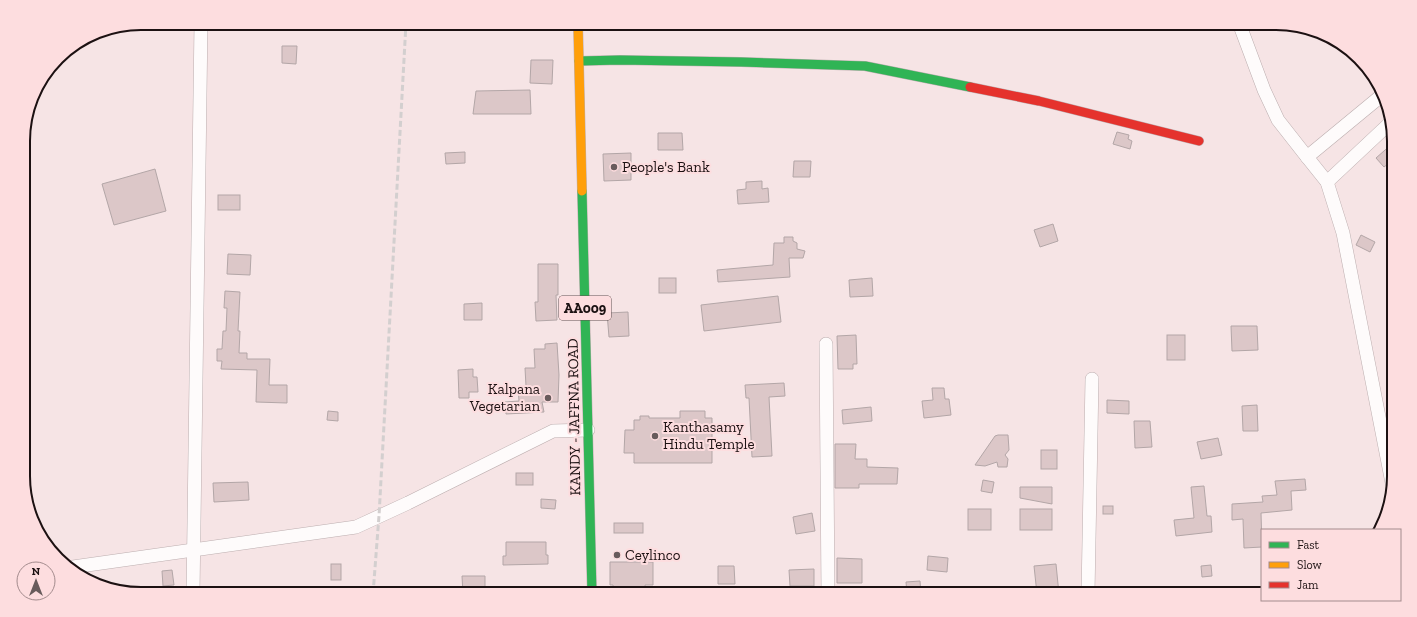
<svg xmlns="http://www.w3.org/2000/svg" width="1417" height="617" font-family="'Zilla Slab',serif">
<style>
.building{fill:#dcc7c8;stroke:#b3a6a7}
.lines{fill:none;stroke-linecap:round;stroke-linejoin:round}
.street-casing{stroke:#bcaeaf;stroke-width:14}
.fast-casing{stroke:#bcaeaf;stroke-width:10}
.slow-casing{stroke:#bcaeaf;stroke-width:10}
.jam-casing{stroke:#bcaeaf;stroke-width:10}
.street{stroke:#fefbfb;stroke-width:13}
.fast{stroke:#30b455;stroke-width:9}
.slow{stroke:#ff9f0a;stroke-width:9}
.jam{stroke:#e5322d;stroke-width:9}
.rail{stroke:#d3cfcf;stroke-width:3;stroke-dasharray:6 3;stroke-linecap:butt}
.poi-dot{fill:#685b5c;stroke:#fddddf;stroke-width:1.5}
.labels{text-anchor:middle;dominant-baseline:central;stroke-width:4;stroke-linejoin:round;paint-order:stroke}
.shield{fill:#fddddf;stroke:#604e50;stroke-width:1}
.shield-label{font-size:14px;font-weight:bold;fill:#1c1112}
.poi-label{font-size:15px;fill:#1c1112;stroke:#fddddf;text-anchor:start}
.street-label{font-size:15px;fill:#1c1112;stroke:#fddddf}
.rim{fill:none;stroke:#1c1112;stroke-width:2}
</style>
<rect width="100%" height="100%" fill="#f6e4e5"/>
<g class="building">
<polygon points="282,46 297,46 296,64 282,63"/>
<polygon points="531,60 553,60 552,84 530,83"/>
<polygon points="530,90 531,114 473,114 476,91"/>
<polygon points="1117,132 1129,135 1128,139 1132,141 1130,149 1113,144"/>
<polygon points="658,133 682,133 683,150 658,150"/>
<polygon points="1393,143 1393,160 1384,167 1376,158"/>
<polygon points="465,152 465,163 446,164 445,153"/>
<polygon points="631,153 631,180 604,181 603,154"/>
<polygon points="794,161 811,161 810,177 793,177"/>
<polygon points="155,169 166,211 114,225 102,184"/>
<polygon points="762,181 762,189 768,188 769,202 738,204 737,190 746,189 746,182"/>
<rect x="218" y="195" width="22" height="15"/>
<polygon points="1053,224 1058,241 1040,247 1034,230"/>
<polygon points="1361,235 1375,242 1370,252 1356,245"/>
<polygon points="784,237 793,237 793,241 797,243 797,249 805,251 803,258 789,258 790,277 718,282 717,270 773,265 774,243 784,243"/>
<polygon points="228,254 251,255 250,275 227,274"/>
<polygon points="538,264 558,264 558,295 556,295 557,320 536,321 535,302 538,302"/>
<rect x="659" y="278" width="17" height="15"/>
<polygon points="872,278 873,296 850,297 849,280"/>
<polygon points="225,291 240,292 238,331 240,331 239,353 247,353 247,359 270,359 269,385 287,385 287,403 256,402 257,370 221,369 222,361 217,361 217,349 222,349 223,331 226,331 227,308 224,308"/>
<polygon points="778,296 781,322 704,331 701,305"/>
<polygon points="482,303 482,320 464,320 464,304"/>
<polygon points="628,312 629,336 609,337 607,313"/>
<polygon points="1231,326 1257,326 1258,350 1232,351"/>
<polygon points="856,335 857,364 853,364 853,369 838,369 837,336"/>
<rect x="1167" y="335" width="18" height="25"/>
<polygon points="557,343 559,375 558,402 542,402 544,412 506,414 505,402 519,401 518,387 526,386 525,368 535,368 534,349 545,349 545,344"/>
<polygon points="473,369 473,377 477,377 478,392 469,392 469,398 459,398 458,370"/>
<polygon points="784,383 785,396 769,397 772,456 752,457 749,398 746,398 745,385"/>
<polygon points="932,388 944,388 945,399 949,399 951,415 924,418 922,401 933,400"/>
<polygon points="1107,400 1129,401 1129,414 1107,413"/>
<polygon points="1257,405 1258,431 1243,431 1242,406"/>
<polygon points="871,407 872,421 843,424 842,410"/>
<polygon points="328,411 338,412 338,421 327,420"/>
<polygon points="680,411 705,411 705,418 712,418 712,463 634,463 634,453 624,453 625,430 634,430 634,420 640,420 640,416 649,416 649,418 680,418"/>
<polygon points="1134,421 1150,421 1152,447 1135,448"/>
<polygon points="998,435 1008,435 1009,450 1005,455 1008,459 1007,467 998,467 997,462 985,466 975,465 995,436"/>
<polygon points="1218,438 1222,455 1201,459 1197,442"/>
<polygon points="835,444 856,444 855,459 867,459 867,467 898,468 897,484 859,484 859,488 835,488"/>
<rect x="1041" y="450" width="16" height="19"/>
<rect x="516" y="473" width="17" height="12"/>
<polygon points="1305,479 1306,490 1291,491 1292,510 1261,513 1262,547 1244,548 1243,519 1232,520 1232,504 1263,502 1262,496 1277,495 1275,481"/>
<polygon points="983,480 994,482 992,493 981,491"/>
<polygon points="248,482 249,500 214,502 213,483"/>
<polygon points="1204,486 1207,516 1211,516 1212,532 1176,536 1174,520 1194,518 1191,487"/>
<polygon points="1020,487 1052,487 1052,504 1020,498"/>
<polygon points="541,499 556,500 555,509 541,508"/>
<rect x="1103" y="506" width="10" height="8"/>
<rect x="968" y="509" width="23" height="21"/>
<rect x="1020" y="509" width="32" height="21"/>
<polygon points="812,513 815,531 796,534 793,517"/>
<rect x="614" y="523" width="29" height="10"/>
<polygon points="506,542 546,542 546,555 548,555 548,564 503,565 503,556 506,556"/>
<polygon points="928,556 948,558 947,572 927,570"/>
<polygon points="837,558 862,559 862,583 837,583"/>
<polygon points="610,562 653,562 653,585 645,585 646,594 614,594 613,585 610,585"/>
<rect x="331" y="564" width="10" height="16"/>
<polygon points="1056,564 1059,594 1037,594 1034,566"/>
<polygon points="1211,565 1212,576 1202,577 1201,566"/>
<polygon points="718,566 734,566 735,584 718,584"/>
<polygon points="814,569 814,586 790,586 789,570"/>
<polygon points="172,570 174,585 163,586 162,571"/>
<polygon points="462,576 485,576 485,594 463,594"/>
<polygon points="920,581 921,594 907,594 906,582"/>
</g>
<g class="lines">
<defs>
<g id="street">
<polyline points="1239,23 1264,90 1278,120 1307,157"/>
<polyline points="1381,96 1307,157 1327,182 1343,233 1392,483"/>
<polyline points="1327,182 1391,122"/>
<polyline points="826,344 828,594"/>
<polyline points="73,567 356,527 408,503 553,431 588,430"/>
<polyline points="193,594 201,23"/>
<polyline points="1088,594 1092,379"/>
</g>
<g id="fast">
<polyline points="579,61 620,60 741,62 865,66 970,87"/>
<polyline points="582,191 592,594"/>
</g>
<polyline id="slow" points="578,23 582,191"/>
<polyline id="jam" points="970,87 1039,101 1199,141"/>
</defs>
<use href="#street" class="street-casing"/>
<use href="#fast" class="fast-casing"/>
<use href="#slow" class="slow-casing"/>
<use href="#jam" class="jam-casing"/>
<use href="#street" class="street"/>
<use href="#fast" class="fast"/>
<use href="#slow" class="slow"/>
<use href="#jam" class="jam"/>
<polyline class="rail" points="373,594 379,516 406,23"/>
</g>
<g class="poi-dot">
<circle cx="614" cy="167" r="4"/>
<circle cx="548" cy="398" r="4"/>
<circle cx="655" cy="436" r="4"/>
<circle cx="617" cy="555" r="4"/>
</g>
<g class="labels">
<rect class="shield" x="559" y="296" width="52" height="24" rx="3"/>
<g class="shield-label">
<text x="585" y="308">AA009</text>
</g>
<g class="poi-label">
<text x="622" y="167">People's Bank</text>
<text x="540" y="389" text-anchor="end">Kalpana<tspan x="540" dy="17">Vegetarian</tspan></text>
<text x="663" y="427">Kanthasamy<tspan x="663" dy="17">Hindu Temple</tspan></text>
<text x="625" y="555">Ceylinco</text>
</g>
<g class="street-label">
<text transform="translate(574 417) rotate(-91)">KANDY - JAFFNA ROAD</text>
</g>
</g>
<path d="M0 0H1417V617H0ZM141 30H1276A111 111 0 0 1 1387 141V476A111 111 0 0 1 1276 587H141A111 111 0 0 1 30 476V141A111 111 0 0 1 141 30Z" fill="#fddddf" fill-rule="evenodd"/>
<path class="rim" d="M141 30H1276A111 111 0 0 1 1387 141V476A111 111 0 0 1 1276 587H141A111 111 0 0 1 30 476V141A111 111 0 0 1 141 30Z"/>
<rect x="1261" y="529" width="140" height="72" fill="#fddddf" stroke="#a38b8d"/>
<rect x="1269" y="542" width="20" height="6" fill="#30b455" stroke="#a38b8d"/>
<text x="1297" y="549" font-size="12" fill="#1c1112">Fast</text>
<rect x="1269" y="562" width="20" height="6" fill="#ff9f0a" stroke="#a38b8d"/>
<text x="1297" y="569" font-size="12" fill="#1c1112">Slow</text>
<rect x="1269" y="582" width="20" height="6" fill="#e5322d" stroke="#a38b8d"/>
<text x="1297" y="589" font-size="12" fill="#1c1112">Jam</text>
<g transform="translate(36 581)"><circle r="19" fill="#fddddf" stroke="#a38b8d"/>
<path d="M0-3L7 15L0 10L-7 15Z" fill="#685b5c"/>
<text y="-6" font-size="11" font-weight="bold" text-anchor="middle" fill="#1c1112">N</text>
</g>
</svg>
